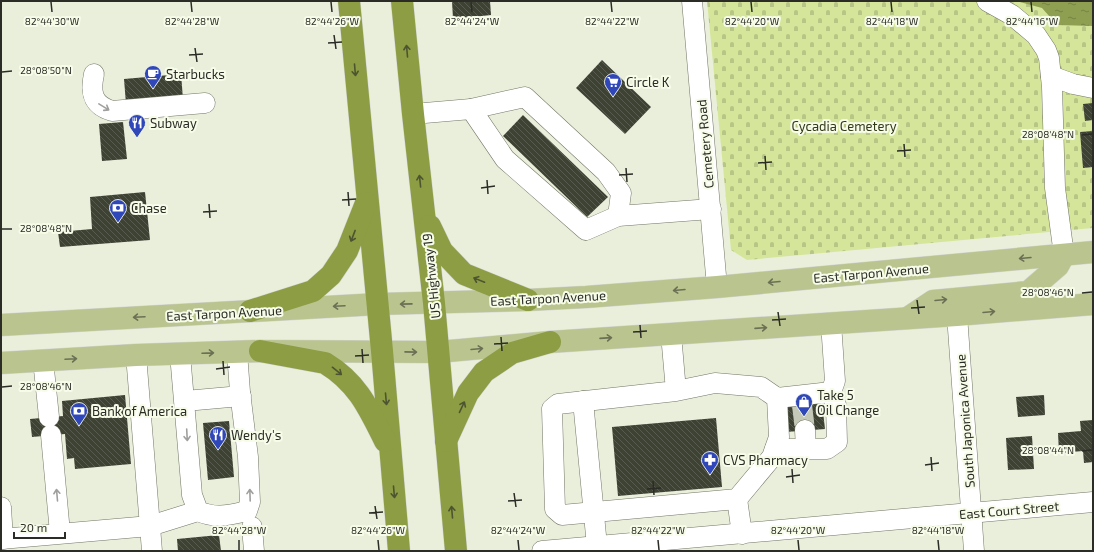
<svg xmlns="http://www.w3.org/2000/svg" width="1094" height="552" font-family="'Exo 2',sans-serif">
<style>
.cemetery{fill:url(#cemetery-stones)}
.water{fill:url(#water-ripples)}
.building{fill:url(#building-back-hatch)}
.lines{fill:none;stroke-linecap:round;stroke-linejoin:round}
.minor-tunnel{stroke:#c4c8b7;stroke-width:20;stroke-dasharray:20 10;stroke-linecap:butt}
.minor-casing{stroke:#727666;stroke-width:21}
.major-casing{stroke:#d4d5d3;stroke-width:23}
.highway-casing{stroke:#d4d5d3;stroke-width:23}
.minor{stroke:#fff;stroke-width:20}
.major{stroke:#bac48f;stroke-width:22}
.highway{stroke:#8c9d44;stroke-width:22}
.oneway{stroke:#4c5430}
.oneway2{stroke:#9fa09d}
.oneway3{stroke:#6b7055}
.ticks{fill:none;stroke:#2a2c25;stroke-width:1.5}
.labels{text-anchor:middle;dominant-baseline:central;stroke-width:4;stroke-linejoin:round;paint-order:stroke}
.poi-label{font-size:13px;fill:#2a2c25;stroke:#f7fce9;text-anchor:start}
.park-label{font-size:13px;fill:#323917;stroke:#f7fce9}
.street-label{font-size:13px;fill:#2a2c25;stroke:#f7fce9}
.ticks-label{font-size:10px;text-anchor:middle;fill:#2a2c25;stroke:#f7fce9;stroke-width:4;stroke-linejoin:round;paint-order:stroke}
</style>
<defs>
<pattern id="cemetery-stones" width="16" height="16" patternUnits="userSpaceOnUse"><rect width="16" height="16" fill="#d5e69a"/><path d="M2 7V4a2 2 0 0 1 4 0v3zM10 15v-3a2 2 0 0 1 4 0v3z" fill="#b7c585"/></pattern>
<pattern id="water-ripples" width="26" height="14" patternUnits="userSpaceOnUse"><rect width="26" height="14" fill="#8f9f51"/><path d="M2 4q2-2 4 0t4 0M15 11q2-2 4 0t4 0" fill="none" stroke="#758243"/></pattern>
<pattern id="building-back-hatch" width="6" height="6" patternUnits="userSpaceOnUse"><rect width="6" height="6" fill="#3e4233"/><path d="M-1 5l2 2M0 0l6 6M5-1l2 2" fill="none" stroke="#585b4f"/></pattern>
</defs>
<rect width="100%" height="100%" fill="#eaefdc"/>
<polygon class="cemetery" points="707,1 1093,1 1093,228 747,260 731,250"/>
<polygon class="water" points="1016,1 1093,1 1093,26 1057,25 1042,8"/>
<g class="building">
<polygon points="452,1 490,1 491,15 453,19"/>
<polygon points="602,60 651,107 625,134 576,88"/>
<polygon points="181,74 183,99 126,104 124,79"/>
<polygon points="1093,103 1093,120 1085,121 1083,104"/>
<polygon points="523,115 608,197 587,217 503,136"/>
<polygon points="123,122 127,159 102,161 99,124"/>
<polygon points="1093,131 1093,167 1083,168 1080,132"/>
<polygon points="145,192 150,240 60,247 58,232 92,229 90,197"/>
<polygon points="125,395 131,464 75,469 74,458 67,459 65,434 32,437 30,419 63,416 62,401"/>
<polygon points="1044,395 1045,415 1018,417 1016,397"/>
<polygon points="822,403 825,429 786,432 784,406"/>
<polygon points="716,418 722,487 618,496 612,427"/>
<polygon points="1093,420 1093,462 1084,463 1083,451 1059,453 1058,433 1081,431 1080,421"/>
<polygon points="229,421 234,477 208,480 203,423"/>
<polygon points="1032,436 1034,469 1008,470 1006,438"/>
<polygon points="219,535 221,551 178,551 177,539"/>
</g>
<g class="lines">
<polyline class="minor-tunnel" points="802,405 805,430"/>
<defs>
<g id="minor">
<polyline points="692,1 717,287"/>
<polyline points="987,1 1012,15 1036,35 1046,50 1049,58 1052,87 1055,188 1064,255"/>
<path d="M94,74C90,92 92,105 112,111L205,103"/>
<polyline points="1051,76 1073,84 1093,88"/>
<polyline points="471,109 525,97 606,172 621,193 618,216"/>
<polyline points="413,114 471,109 505,159 586,230 618,216 711,209"/>
<polyline points="957,315 974,551"/>
<polyline points="671,334 676,391 558,404 552,409 555,509 562,515 737,499 772,457 779,437 777,398 761,387 715,383 676,391"/>
<path d="M180,354L192,495L198,511C216,519 229,515 247,511L250,502L248,457L240,392L237,352"/>
<polyline points="136,355 152,551"/>
<polyline points="43,360 49,417"/>
<polyline points="777,398 831,392 835,381 831,323"/>
<polyline points="185,401 241,396"/>
<polyline points="583,401 597,546"/>
<polyline points="805,430 806,449"/>
<polyline points="51,435 60,533"/>
<polyline points="775,449 827,449 837,442 836,405 831,392"/>
<polyline points="737,499 742,534"/>
<polyline points="1,507 3,539"/>
<polyline points="252,527 254,551"/>
<polyline points="1,539 150,526 198,511"/>
<polyline points="542,551 1093,502"/>
</g>
<g id="major">
<polyline points="909,317 933,301 1028,292 1058,266 1064,255"/>
<polyline points="1,325 378,304 528,300 586,297 717,287 1093,252"/>
<polyline points="1,363 136,355 260,351 438,352 550,342 957,315 1093,304"/>
</g>
<g id="highway">
<polyline points="349,1 382,351 399,551"/>
<polyline points="402,1 413,114 434,303 456,551"/>
<polyline points="430,226 442,251 464,274 528,300"/>
<polyline points="250,311 313,291 331,275 347,251 366,203"/>
<path d="M260,351L325,363C358,383 369,409 385,441"/>
<polyline points="446,441 468,393 484,372 512,353 550,342"/>
</g>
</defs>
<use href="#minor" class="minor-casing"/>
<use href="#major" class="major-casing"/>
<use href="#highway" class="highway-casing"/>
<use href="#minor" class="minor"/>
<use href="#major" class="major"/>
<use href="#highway" class="highway"/>
</g>
<defs><path id="oneway-shaft" d="M-6 0H5M1.5-3L5.5 0L1.5 3" fill="none" stroke-width="1.6" stroke-linecap="round" stroke-linejoin="round"/></defs>
<g class="oneway">
<use href="#oneway-shaft" transform="translate(407 51) rotate(-95)"/>
<use href="#oneway-shaft" transform="translate(355 70) rotate(85)"/>
<use href="#oneway-shaft" transform="translate(420 181) rotate(-96)"/>
<use href="#oneway-shaft" transform="translate(353 236) rotate(111)"/>
<use href="#oneway-shaft" transform="translate(479 280) rotate(-158)"/>
<use href="#oneway-shaft" transform="translate(337 371) rotate(39)"/>
<use href="#oneway-shaft" transform="translate(386 399) rotate(85)"/>
<use href="#oneway-shaft" transform="translate(462 407) rotate(-65)"/>
<use href="#oneway-shaft" transform="translate(394 492) rotate(85)"/>
<use href="#oneway-shaft" transform="translate(452 512) rotate(-95)"/>
</g>
<g class="oneway2">
<use href="#oneway-shaft" transform="translate(104 107) rotate(31)"/>
<use href="#oneway-shaft" transform="translate(187 435) rotate(87)"/>
<use href="#oneway-shaft" transform="translate(57 495) rotate(-95)"/>
<use href="#oneway-shaft" transform="translate(250 495) rotate(-92)"/>
</g>
<g class="oneway3">
<use href="#oneway-shaft" transform="translate(1025 258) rotate(175)"/>
<use href="#oneway-shaft" transform="translate(774 282) rotate(175)"/>
<use href="#oneway-shaft" transform="translate(679 290) rotate(175)"/>
<use href="#oneway-shaft" transform="translate(941 300) rotate(-5)"/>
<use href="#oneway-shaft" transform="translate(406 304) rotate(179)"/>
<use href="#oneway-shaft" transform="translate(339 306) rotate(177)"/>
<use href="#oneway-shaft" transform="translate(989 312) rotate(-5)"/>
<use href="#oneway-shaft" transform="translate(139 317) rotate(177)"/>
<use href="#oneway-shaft" transform="translate(761 328) rotate(-4)"/>
<use href="#oneway-shaft" transform="translate(606 338) rotate(-4)"/>
<use href="#oneway-shaft" transform="translate(477 349) rotate(-5)"/>
<use href="#oneway-shaft" transform="translate(411 352) rotate(1)"/>
<use href="#oneway-shaft" transform="translate(208 353) rotate(-2)"/>
<use href="#oneway-shaft" transform="translate(71 359) rotate(-3)"/>
</g>
<path class="ticks" d="M51,2L52,12M191,2L192,12M331,2L332,12M471,2L472,12M611,2L612,12M751,2L752,12M891,2L892,12M1031,2L1032,12M334,35L336,49M328,43L342,42M195,48L197,62M189,55L203,54M2,72L12,71M1082,135L1092,134M904,144L905,157M897,151L911,150M765,156L766,170M758,163L772,162M626,168L627,182M619,175L633,174M487,180L488,194M481,188L495,186M348,192L349,206M342,200L356,199M209,204L210,218M203,212L217,211M2,229H12M1082,293L1092,292M917,300L919,314M911,308L925,307M778,312L780,326M772,320L786,319M640,325L641,338M633,332L647,331M501,337L502,351M494,344L508,343M362,349L363,363M355,356L369,355M223,361L224,375M216,369L230,367M2,387L12,386M1082,451L1092,450M931,457L932,471M925,465L939,463M792,469L793,483M786,477L800,475M653,481L654,495M647,489L661,488M514,493L516,507M508,501L522,500M375,506L377,519M369,513L383,512M239,540V550M378,540L379,550M518,540L519,550M658,540L659,550M798,540L799,550M938,540L939,550"/>
<defs>
<symbol id="cafe-pin" viewBox="-11 -11 22 30"><path d="M0 17L-7.5 6A9.5 9.5 0 1 1 7.5 6Z" fill="#3047b9" stroke="#f7fce9"/><path d="M-5.5-4.5H6V0H3Q3 3.5 0 3.5H-2.5Q-5.5 3.5-5.5 0ZM3-3.2v2h1.7v-2ZM-6 4.5H4V6H-6Z" fill="#fff"/></symbol>
<symbol id="supermarket-pin" viewBox="-11 -11 22 30"><path d="M0 17L-7.5 6A9.5 9.5 0 1 1 7.5 6Z" fill="#3047b9" stroke="#f7fce9"/><path d="M-6-5.5h2.5l.6 2H6L4.5 2H-2.5L-4.4-4H-6ZM-1.5 3.2a1.3 1.3 0 1 0 .1 0ZM3 3.2a1.3 1.3 0 1 0 .1 0Z" fill="#fff"/></symbol>
<symbol id="restaurant-pin" viewBox="-11 -11 22 30"><path d="M0 17L-7.5 6A9.5 9.5 0 1 1 7.5 6Z" fill="#3047b9" stroke="#f7fce9"/><path d="M-5-6h1v4h1v-4h1v4h1v-4h1v5L-1.5 .5V6h-2V.5L-5-1ZM5-6V6H3V1.5H1.5Q1.5-4 5-6Z" fill="#fff"/></symbol>
<symbol id="bank-pin" viewBox="-11 -11 22 30"><path d="M0 17L-7.5 6A9.5 9.5 0 1 1 7.5 6Z" fill="#3047b9" stroke="#f7fce9"/><path d="M-6-4H6V4H-6ZM0-2.3a2.3 2.3 0 1 0 0 4.6a2.3 2.3 0 1 0 0-4.6Z" fill="#fff"/></symbol>
<symbol id="shop-pin" viewBox="-11 -11 22 30"><path d="M0 17L-7.5 6A9.5 9.5 0 1 1 7.5 6Z" fill="#3047b9" stroke="#f7fce9"/><path d="M-5-2.5h2.3a2.7 3.5 0 0 1 5.4 0H5L5.5 6h-11ZM-1.5-2.5h3a1.5 2.3 0 0 0-3 0Z" fill="#fff"/></symbol>
<symbol id="pharmacy-pin" viewBox="-11 -11 22 30"><path d="M0 17L-7.5 6A9.5 9.5 0 1 1 7.5 6Z" fill="#3047b9" stroke="#f7fce9"/><path d="M-2-6h4v4h4v4h-4v4h-4v-4h-4v-4h4Z" fill="#fff"/></symbol>
</defs>
<g fill-rule="evenodd">
<use href="#cafe-pin" x="143" y="64" width="20" height="27"/>
<use href="#supermarket-pin" x="603" y="72" width="20" height="27"/>
<use href="#restaurant-pin" x="127" y="113" width="20" height="27"/>
<use href="#bank-pin" x="108" y="198" width="20" height="27"/>
<use href="#shop-pin" x="794" y="392" width="20" height="27"/>
<use href="#bank-pin" x="69" y="401" width="20" height="27"/>
<use href="#restaurant-pin" x="208" y="425" width="20" height="27"/>
<use href="#pharmacy-pin" x="700" y="450" width="20" height="27"/>
</g>
<g class="labels">
<g class="poi-label">
<text x="166" y="74">Starbucks</text>
<text x="626" y="82">Circle K</text>
<text x="150" y="123">Subway</text>
<text x="131" y="208">Chase</text>
<text x="817" y="395">Take 5<tspan x="817" dy="15">Oil Change</tspan></text>
<text x="92" y="411">Bank of America</text>
<text x="231" y="435">Wendy's</text>
<text x="723" y="460">CVS Pharmacy</text>
</g>
<g class="park-label">
<text x="844" y="126">Cycadia Cemetery</text>
</g>
<g class="street-label">
<text transform="translate(705 144) rotate(-95)">Cemetery Road</text>
<text transform="translate(871 273) rotate(-5)">East Tarpon Avenue</text>
<text transform="translate(431 276) rotate(-96)">US Highway 19</text>
<text transform="translate(548 298) rotate(-3)">East Tarpon Avenue</text>
<text transform="translate(224 313) rotate(-3)">East Tarpon Avenue</text>
<text transform="translate(965 421) rotate(-94)">South Japonica Avenue</text>
<text transform="translate(1009 510) rotate(-5)">East Court Street</text>
</g>
</g>
<g class="ticks-label">
<text x="52" y="25">82°44'30"W</text>
<text x="192" y="25">82°44'28"W</text>
<text x="332" y="25">82°44'26"W</text>
<text x="472" y="25">82°44'24"W</text>
<text x="612" y="25">82°44'22"W</text>
<text x="752" y="25">82°44'20"W</text>
<text x="892" y="25">82°44'18"W</text>
<text x="1032" y="25">82°44'16"W</text>
<text x="46" y="74">28°08'50"N</text>
<text x="1048" y="138">28°08'48"N</text>
<text x="46" y="232">28°08'48"N</text>
<text x="1048" y="296">28°08'46"N</text>
<text x="46" y="390">28°08'46"N</text>
<text x="1048" y="454">28°08'44"N</text>
<text x="239" y="534">82°44'28"W</text>
<text x="378" y="534">82°44'26"W</text>
<text x="518" y="534">82°44'24"W</text>
<text x="658" y="534">82°44'22"W</text>
<text x="798" y="534">82°44'20"W</text>
<text x="938" y="534">82°44'18"W</text>
</g>
<rect width="1094" height="552" fill="none" stroke="#2a2c25" stroke-width="4"/>
<path d="M14 532v6h51v-6" fill="none" stroke="#2a2c25" stroke-width="2"/>
<text x="20" y="532" font-size="12" fill="#2a2c25" stroke="#f7fce9" stroke-width="3" paint-order="stroke">20 m</text>
</svg>
